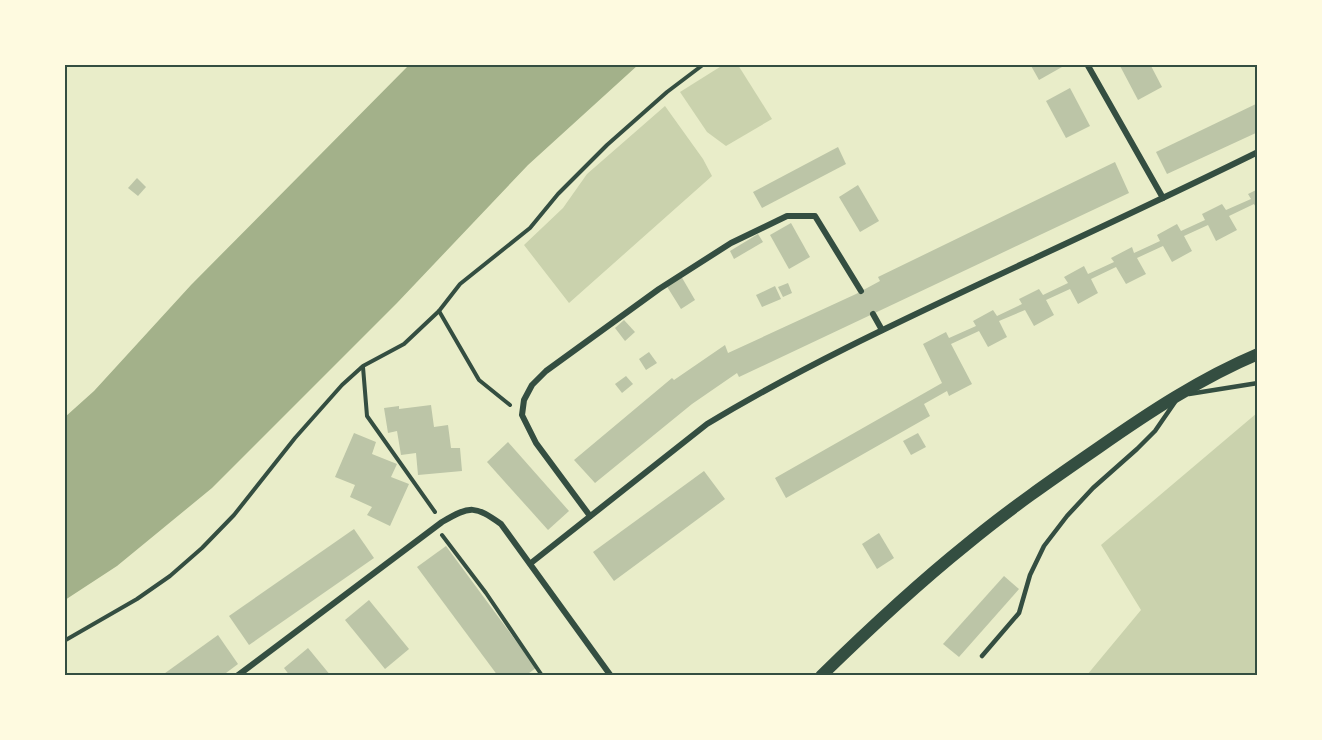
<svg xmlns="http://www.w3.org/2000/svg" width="1322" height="740" font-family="Rubik,sans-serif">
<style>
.green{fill:#cad2ad}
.water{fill:#a3b18a}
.building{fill:#bcc5a7}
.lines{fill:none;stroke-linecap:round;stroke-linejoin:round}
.path{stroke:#344e41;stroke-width:4}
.service{stroke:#344e41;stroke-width:4.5}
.minor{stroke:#344e41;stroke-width:6}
.secondary{stroke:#344e41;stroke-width:12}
.neatline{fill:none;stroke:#344e41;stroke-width:2}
</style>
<rect width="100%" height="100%" fill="#e9edc9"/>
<g class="green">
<polygon points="723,65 738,65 772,119 726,146 707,132 680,92"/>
<polygon points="665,106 703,159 712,176 569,303 524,245 563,208 587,174"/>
<polygon points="1257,413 1257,675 1087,675 1141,610 1101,545"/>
</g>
<polygon class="water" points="409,65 638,65 528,165 397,303 212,488 117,566 65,600 65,417 94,391 191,285"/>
<g class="building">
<polygon points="1030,64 1061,64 1062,67 1039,80"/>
<polygon points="1119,64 1150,64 1162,87 1138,100"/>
<polygon points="1070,88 1090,126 1066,138 1046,101"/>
<polygon points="1258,103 1258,132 1167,174 1156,152"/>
<polygon points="838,147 846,164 762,208 753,192"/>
<polygon points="1115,162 1129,193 739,377 737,373 692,404 595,483 574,460 672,378 674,380 725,345 728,353 856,294 880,281 878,277"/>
<polygon points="137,178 146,187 138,196 128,188"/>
<polygon points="858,185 879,221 860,232 839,197"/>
<polygon points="1258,189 1258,211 1254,204 1229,216 1237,230 1216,241 1208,225 1184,236 1192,251 1172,262 1163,246 1137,258 1146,274 1126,284 1116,267 1091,279 1098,293 1078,304 1070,289 1046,300 1054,315 1034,326 1025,310 999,321 1007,337 988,347 979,331 951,344 972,384 949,396 947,391 924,404 930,416 786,498 775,478 942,383 923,344 946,332 949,338 976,326 973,321 993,310 997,316 1022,304 1019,299 1039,289 1043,295 1068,283 1064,277 1084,266 1088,274 1114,262 1111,258 1132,247 1134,253 1160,241 1157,235 1177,224 1181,231 1205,220 1202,214 1222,204 1226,210 1251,199 1248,194"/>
<polygon points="791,223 810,257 789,269 770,235"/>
<polygon points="758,234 763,242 734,259 730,251"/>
<polygon points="681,276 695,300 681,309 666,285"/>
<polygon points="788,283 792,293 783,297 778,287"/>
<polygon points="775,286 781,299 762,307 756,295"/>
<polygon points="624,320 635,332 625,341 615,328"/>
<polygon points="649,352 657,363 646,370 639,359"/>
<polygon points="626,376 633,384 622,393 615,384"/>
<polygon points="431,405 434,427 448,425 451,448 460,448 462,471 418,475 416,453 401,455 397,431 388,433 384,408 399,406 399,409"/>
<polygon points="354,433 376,442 372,454 397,464 391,477 409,484 390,526 367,515 372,507 350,497 355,485 335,477"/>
<polygon points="918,433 926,447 911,455 903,441"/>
<polygon points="508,442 569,511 548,530 487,462"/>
<polygon points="704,471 725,499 614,581 593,552"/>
<polygon points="354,529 374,558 249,645 229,616"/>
<polygon points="879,533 894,558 877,569 862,544"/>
<polygon points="446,546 536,668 525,676 498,676 417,567"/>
<polygon points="1004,576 1019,589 959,657 943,644"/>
<polygon points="369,600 409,649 385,669 345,620"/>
<polygon points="218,635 238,664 222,676 161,676"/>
<polygon points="308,648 331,676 290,676 284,668"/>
</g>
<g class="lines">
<g class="path">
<polyline points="439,311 479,380 510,405"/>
<polyline points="363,367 367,416 435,512"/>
<polyline points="442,535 486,593 541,674"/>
<polyline points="64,641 137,599 170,576 202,548 234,515 295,438 342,385 363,366 404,344 439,311 460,284 530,228 558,194 607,145 667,92 704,64"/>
</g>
<g class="service">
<polyline points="1189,394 1258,383"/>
<polyline points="982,656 1019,613 1030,575 1044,546 1067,516 1093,488 1137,449 1155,431 1175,402"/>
</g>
<g class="minor">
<polyline points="1087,64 1163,198"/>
<polyline points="873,314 882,330"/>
<polyline points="590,516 536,443 522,415 524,400 532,385 546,371 659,289 731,243 787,216 815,216 861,291"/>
<path d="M531,563L707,424C798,369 894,324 990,279C1080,237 1169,196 1258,152"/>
<path d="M237,676L442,522C471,505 475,506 501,524L611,676"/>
</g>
<path class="secondary" d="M821,676C868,630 915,586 966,545C1008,510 1053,479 1098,448C1148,413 1201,378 1258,354"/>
</g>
<rect width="1322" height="740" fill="none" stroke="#fefae0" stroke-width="132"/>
<rect x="66" y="66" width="1190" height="608" class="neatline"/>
</svg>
